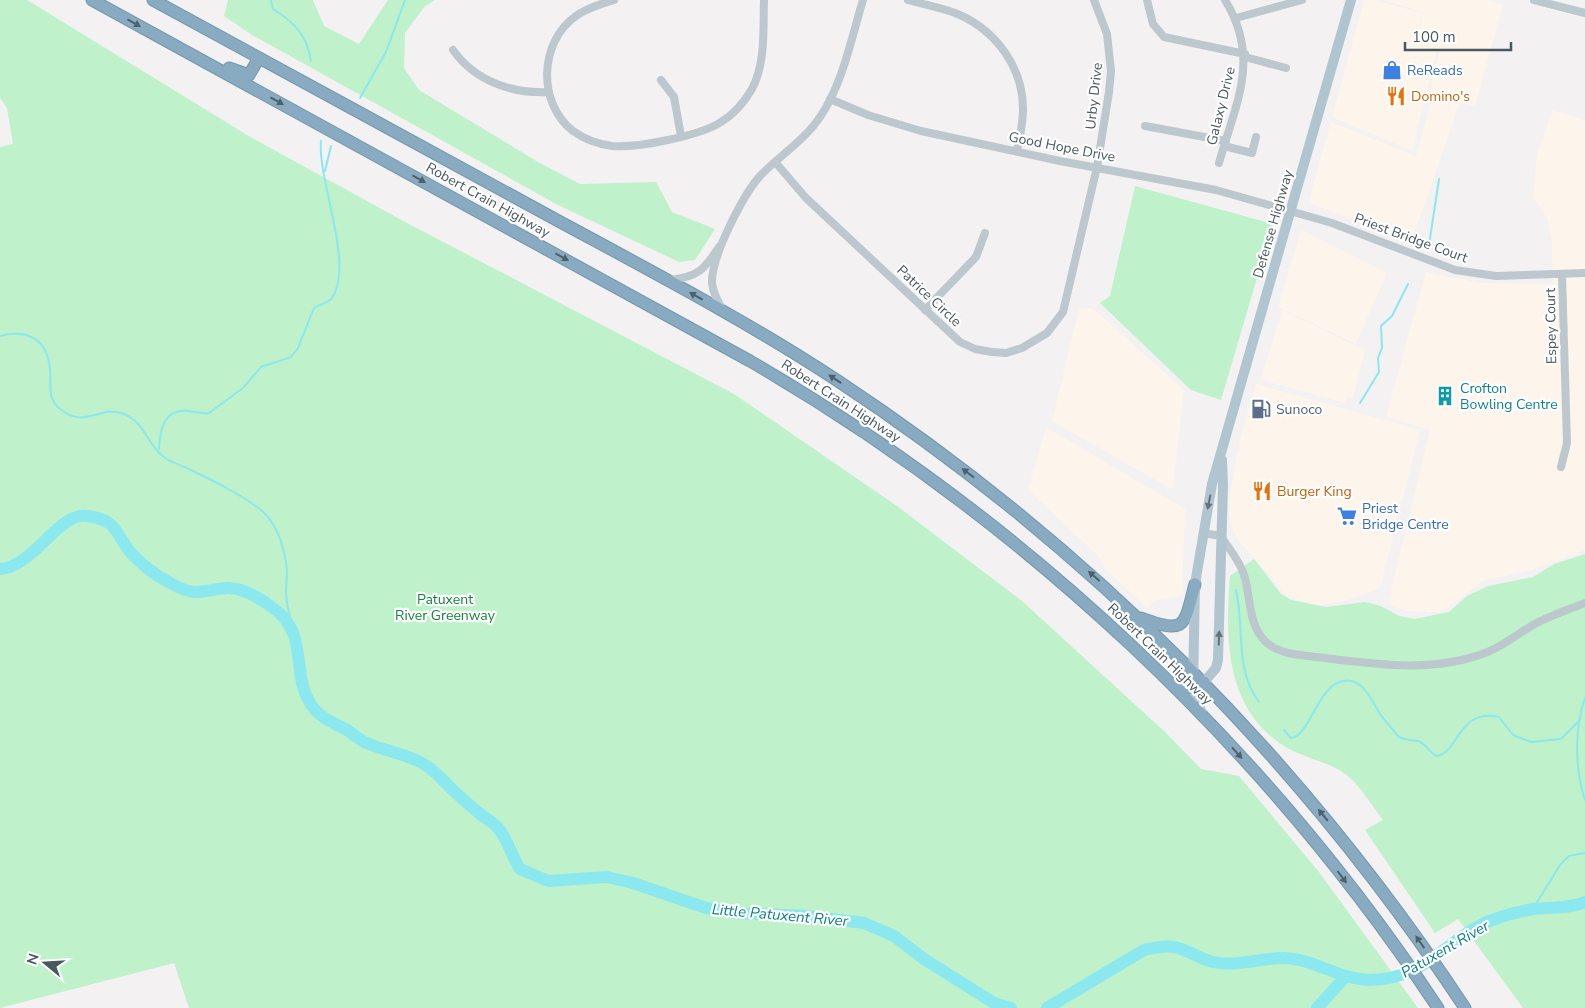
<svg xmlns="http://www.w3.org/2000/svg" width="1585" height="1008" font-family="'Nunito Sans',sans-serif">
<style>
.commercial{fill:#fdf5eb}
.green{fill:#bff1cb}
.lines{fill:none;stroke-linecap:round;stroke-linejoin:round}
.stream{stroke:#8be8ef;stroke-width:2}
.river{stroke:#8be8ef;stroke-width:12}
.highway-casing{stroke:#7397ac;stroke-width:13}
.minor{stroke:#bcc8ce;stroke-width:8}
.major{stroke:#b0c5d0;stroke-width:10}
.highway{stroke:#88abc1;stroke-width:11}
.oneway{fill:#4e6069}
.oneway2{fill:#62737b}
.labels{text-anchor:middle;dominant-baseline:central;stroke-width:4.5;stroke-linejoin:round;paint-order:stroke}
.shop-label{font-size:14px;fill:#366cbe;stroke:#fff;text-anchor:start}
.street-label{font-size:14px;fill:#48585f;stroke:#fff}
.food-label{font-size:14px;fill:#c56008;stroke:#fff;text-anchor:start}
.culture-label{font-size:14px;fill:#0d838f;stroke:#fff;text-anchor:start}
.service-label{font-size:14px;fill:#4e5e75;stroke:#fff;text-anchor:start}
.park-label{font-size:14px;fill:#15843d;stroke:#fff}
.water-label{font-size:15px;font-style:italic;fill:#0a818a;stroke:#fff}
</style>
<rect width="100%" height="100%" fill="#f3f1f1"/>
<g class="commercial">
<polygon points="1364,0 1375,0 1422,13 1415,43 1437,50 1412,151 1332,117"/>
<polygon points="1382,0 1487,0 1503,5 1475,106 1460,103 1412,240 1308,203 1331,122 1416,156 1431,101 1433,74 1440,50 1416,42 1423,12"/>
<polygon points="1552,110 1585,120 1585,550 1531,570 1482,581 1449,607 1438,612 1406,611 1388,604 1430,430 1386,417 1426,272 1478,283 1553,284 1552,242 1547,218 1533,197 1537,154"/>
<polygon points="1301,230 1387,273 1356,344 1278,307"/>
<polygon points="1093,308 1184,390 1173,490 1052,421 1079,309"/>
<polygon points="1282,310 1365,350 1353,398 1347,397 1345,403 1261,380"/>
<polygon points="1256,384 1420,430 1380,588 1348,600 1322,605 1304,602 1287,595 1237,539 1231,524 1229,512 1232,481 1241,436"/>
<polygon points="1046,427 1185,509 1182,596 1154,601 1147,608 1107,571 1097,555 1028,490"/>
</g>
<g class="green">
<polygon points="0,0 27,0 252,138 407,223 734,394 897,506 1022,601 1165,732 1201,769 1239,776 1319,872 1418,1008 189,1008 174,963 0,1008 0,147 13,144 7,108 0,98"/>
<polygon points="228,0 313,0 324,26 359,44 388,0 435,0 425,6 405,33 404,68 419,90 538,162 580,184 656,182 672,212 715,229 695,260 679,262 558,205 252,35 224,16"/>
<polygon points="1135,186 1273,224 1221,400 1191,390 1100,303 1110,296"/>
<path d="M1585,554V1008H1523L1458,919L1435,933L1365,830L1383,820C1372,806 1361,787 1348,776C1334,764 1306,758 1289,749C1225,712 1225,640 1230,576L1254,559L1281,594L1291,600L1326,607L1365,602L1381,606L1399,616L1415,619L1449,612L1467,596L1488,586L1533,577L1554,564Z"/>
</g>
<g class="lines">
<g class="stream">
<path d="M271,0L273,9C295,23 307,35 311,61"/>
<polyline points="360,98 386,52 405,0"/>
<polyline points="325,171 331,146"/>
<polyline points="1429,245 1439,179"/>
<path d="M0,336C23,330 44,336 49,362C53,378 45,398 60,409C85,429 99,406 121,413C146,421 146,445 165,458C174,464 184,466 193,471C210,479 256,502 267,516C279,529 285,552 287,569C287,577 286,584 286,592C286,604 290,617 293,629"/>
<polyline points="1360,403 1379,372 1378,358 1382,348 1381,326 1392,316 1408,284"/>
<path d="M159,449C160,429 164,409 188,411C196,412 201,414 209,413L243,388L261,367L291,357L298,348L314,308C319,305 327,303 331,299C356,268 317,179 321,141"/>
<path d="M1236,590C1245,628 1234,669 1259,702"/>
<path d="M1585,698C1574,729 1575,769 1585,800"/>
<path d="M1284,730L1291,738C1311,735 1317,686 1343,681C1363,677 1372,701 1380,714C1385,721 1392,728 1397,735C1402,741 1411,739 1418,741C1426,744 1429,751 1436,756C1459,754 1457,708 1499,717L1513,735L1531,742L1561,739L1580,720"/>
<polyline points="1533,909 1560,865 1569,856 1585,853"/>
</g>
<g class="river">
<path d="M0,569C35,566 58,512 87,516C120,520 115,536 133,555C143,566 159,577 172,584C198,598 201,590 227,588C243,587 265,601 277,611C310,638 289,679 315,710C325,721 335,723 347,730C354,734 360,741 369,744C386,751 405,754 422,763C435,770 442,780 453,790C463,800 473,808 484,817C490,821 498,826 501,832C509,843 512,857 520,869L548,881L607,877L633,883L706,908L735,913L807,916L864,923L894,936L924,959L994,1003L1011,1008"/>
<path d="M1047,1008L1144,950C1153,948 1164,945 1174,947C1187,949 1199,959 1213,962C1235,967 1261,958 1284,958C1314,959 1339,979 1369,980C1424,980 1441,944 1485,923C1500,916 1517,912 1533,909C1550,907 1569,909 1585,902"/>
<polyline points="1317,1008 1346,976"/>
</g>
<defs>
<g id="highway">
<path d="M92,0L750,361C1024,520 1263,744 1438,1008"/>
<path d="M153,0C286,73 420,145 553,218C649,270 747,321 838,381C1088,546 1300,758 1465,1008"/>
<polyline points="229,68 249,75 259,58"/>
<path d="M1141,618C1187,635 1184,626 1195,584"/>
<path d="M1175,687C1187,691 1193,689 1204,682"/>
</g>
</defs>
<use href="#highway" class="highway-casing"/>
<g class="minor">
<path d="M614,0C601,4 587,8 576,16C539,42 537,103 573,131C584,139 598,144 612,146C637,148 700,136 721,122C734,114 745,101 752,89C766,62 763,29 764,0"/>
<path d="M908,0C925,5 944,8 960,15C997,32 1023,68 1023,109C1023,123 1020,137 1017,151"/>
<polyline points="1147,0 1153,24 1164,37 1245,54"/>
<polyline points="1534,0 1585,13"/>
<polyline points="1236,18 1302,0"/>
<path d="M453,50C475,81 512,94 549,92"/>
<polyline points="1245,57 1286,68"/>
<polyline points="661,80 674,97 681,136"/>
<polyline points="830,99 868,115 921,131 1060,161 1216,190 1332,223 1455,270 1496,276 1585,273"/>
<polyline points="1145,126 1226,141"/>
<polyline points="1224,146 1252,153 1256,137"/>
<polyline points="776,163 806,198 960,342 975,349 992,352 1006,353 1022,348 1047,333 1063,312 1097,167 1109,92 1111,71 1107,34 1094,0"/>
<path d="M1219,163C1236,102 1261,59 1225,0"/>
<path d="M669,280C698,277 704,270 719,247"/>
<polyline points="925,310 976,257 985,233"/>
<path d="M723,311C718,302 713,293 712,283C711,257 743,195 760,176C779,156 804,141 820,117C843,83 851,39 863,0"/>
<polyline points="1561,467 1567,443 1562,274"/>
<path d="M1203,533L1221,536C1229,549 1240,561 1244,575C1251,597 1248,623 1264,640C1278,656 1306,655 1325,658C1379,665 1438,673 1490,651C1505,644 1518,634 1533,625C1549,616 1568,610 1585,603"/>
</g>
<g class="major">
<polyline points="1204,682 1216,668 1218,660 1223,485 1222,460"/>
<polyline points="1202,714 1193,689 1195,584 1212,484 1351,0"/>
</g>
<use href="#highway" class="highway"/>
</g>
<defs><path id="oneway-solid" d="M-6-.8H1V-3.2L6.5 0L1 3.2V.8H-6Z" transform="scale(1.25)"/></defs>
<g class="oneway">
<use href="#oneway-solid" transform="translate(134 23) rotate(29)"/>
<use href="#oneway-solid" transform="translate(277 101) rotate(29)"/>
<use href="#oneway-solid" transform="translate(419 179) rotate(29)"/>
<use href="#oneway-solid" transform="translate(562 257) rotate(29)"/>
<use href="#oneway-solid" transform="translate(696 296) rotate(-151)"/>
<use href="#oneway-solid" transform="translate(835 379) rotate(-147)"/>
<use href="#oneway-solid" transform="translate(968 473) rotate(-143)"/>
<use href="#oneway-solid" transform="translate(1094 576) rotate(-139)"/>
<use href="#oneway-solid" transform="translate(1237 753) rotate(48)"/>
<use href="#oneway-solid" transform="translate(1323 815) rotate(-130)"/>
<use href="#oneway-solid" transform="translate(1342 877) rotate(53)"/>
<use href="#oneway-solid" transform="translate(1420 942) rotate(-125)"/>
</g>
<g class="oneway2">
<use href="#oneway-solid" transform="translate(1209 502) rotate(101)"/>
<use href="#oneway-solid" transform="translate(1219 638) rotate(-88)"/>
</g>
<defs>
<symbol id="shop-bare" viewBox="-9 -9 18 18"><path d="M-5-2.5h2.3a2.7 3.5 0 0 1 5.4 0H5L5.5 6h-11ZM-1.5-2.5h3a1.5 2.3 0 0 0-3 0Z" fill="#3f7fe0" stroke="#fff" stroke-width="2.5" paint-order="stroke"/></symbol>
<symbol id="restaurant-bare" viewBox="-9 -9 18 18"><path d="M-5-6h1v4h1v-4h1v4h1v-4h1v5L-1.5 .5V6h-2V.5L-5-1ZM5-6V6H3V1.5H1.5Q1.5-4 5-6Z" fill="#e8710a" stroke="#fff" stroke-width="2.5" paint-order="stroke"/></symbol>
<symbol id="building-bare" viewBox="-9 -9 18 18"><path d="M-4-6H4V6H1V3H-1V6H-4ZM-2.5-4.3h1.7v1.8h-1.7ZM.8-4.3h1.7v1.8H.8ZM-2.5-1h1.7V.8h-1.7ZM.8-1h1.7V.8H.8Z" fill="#0f9aa8" stroke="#fff" stroke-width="2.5" paint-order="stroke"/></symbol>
<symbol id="fuel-bare" viewBox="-9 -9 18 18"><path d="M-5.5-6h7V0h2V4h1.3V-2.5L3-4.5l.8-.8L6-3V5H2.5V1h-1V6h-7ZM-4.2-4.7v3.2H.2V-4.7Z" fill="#5c6f8a" stroke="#fff" stroke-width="2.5" paint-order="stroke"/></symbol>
<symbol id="supermarket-bare" viewBox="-9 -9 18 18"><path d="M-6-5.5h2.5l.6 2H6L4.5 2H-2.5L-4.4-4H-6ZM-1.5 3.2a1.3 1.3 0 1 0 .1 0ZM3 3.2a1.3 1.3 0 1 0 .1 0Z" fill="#3f7fe0" stroke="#fff" stroke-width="2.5" paint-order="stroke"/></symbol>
</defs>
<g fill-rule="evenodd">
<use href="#shop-bare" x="1378" y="56" width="28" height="28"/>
<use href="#restaurant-bare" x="1382" y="82" width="28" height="28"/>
<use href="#building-bare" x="1431" y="382" width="28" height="28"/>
<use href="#fuel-bare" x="1247" y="395" width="28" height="28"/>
<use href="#restaurant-bare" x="1248" y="477" width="28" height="28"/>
<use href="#supermarket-bare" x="1333" y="502" width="28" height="28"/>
</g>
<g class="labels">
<g class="shop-label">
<text x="1407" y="70">ReReads</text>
<text x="1362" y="508">Priest<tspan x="1362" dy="16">Bridge Centre</tspan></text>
</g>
<g class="street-label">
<text transform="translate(1094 96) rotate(-84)">Urby Drive</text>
<text transform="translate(1221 106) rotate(-76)">Galaxy Drive</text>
<text transform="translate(1062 147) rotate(11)">Good Hope Drive</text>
<text transform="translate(488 200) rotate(29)">Robert Crain Highway</text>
<text transform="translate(1273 224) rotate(-74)">Defense Highway</text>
<text transform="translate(1411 238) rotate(20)">Priest Bridge Court</text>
<text transform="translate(929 296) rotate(43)">Patrice Circle</text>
<text transform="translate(1551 326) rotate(-91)">Espey Court</text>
<text transform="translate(841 401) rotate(33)">Robert Crain Highway</text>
<text transform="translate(1160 654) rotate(44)">Robert Crain Highway</text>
</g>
<g class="food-label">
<text x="1411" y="96">Domino's</text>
<text x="1277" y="491">Burger King</text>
</g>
<g class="culture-label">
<text x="1460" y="388">Crofton<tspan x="1460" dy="16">Bowling Centre</tspan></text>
</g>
<g class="service-label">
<text x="1276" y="409">Sunoco</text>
</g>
<g class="park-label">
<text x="445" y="599">Patuxent<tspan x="445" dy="16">River Greenway</tspan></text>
</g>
<g class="water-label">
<text transform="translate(780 915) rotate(5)">Little Patuxent River</text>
<text transform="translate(1445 949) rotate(-30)">Patuxent River</text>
</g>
</g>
<g transform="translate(45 963) rotate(288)" stroke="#ffffff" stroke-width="4" paint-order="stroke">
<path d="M0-4L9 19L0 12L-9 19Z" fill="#48585f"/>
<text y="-8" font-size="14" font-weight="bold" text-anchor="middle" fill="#48585f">N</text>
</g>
<path d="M1405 42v8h106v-8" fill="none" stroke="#48585f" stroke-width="2.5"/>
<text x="1412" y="42" font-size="15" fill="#48585f" stroke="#ffffff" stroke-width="4" paint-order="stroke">100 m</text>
</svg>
